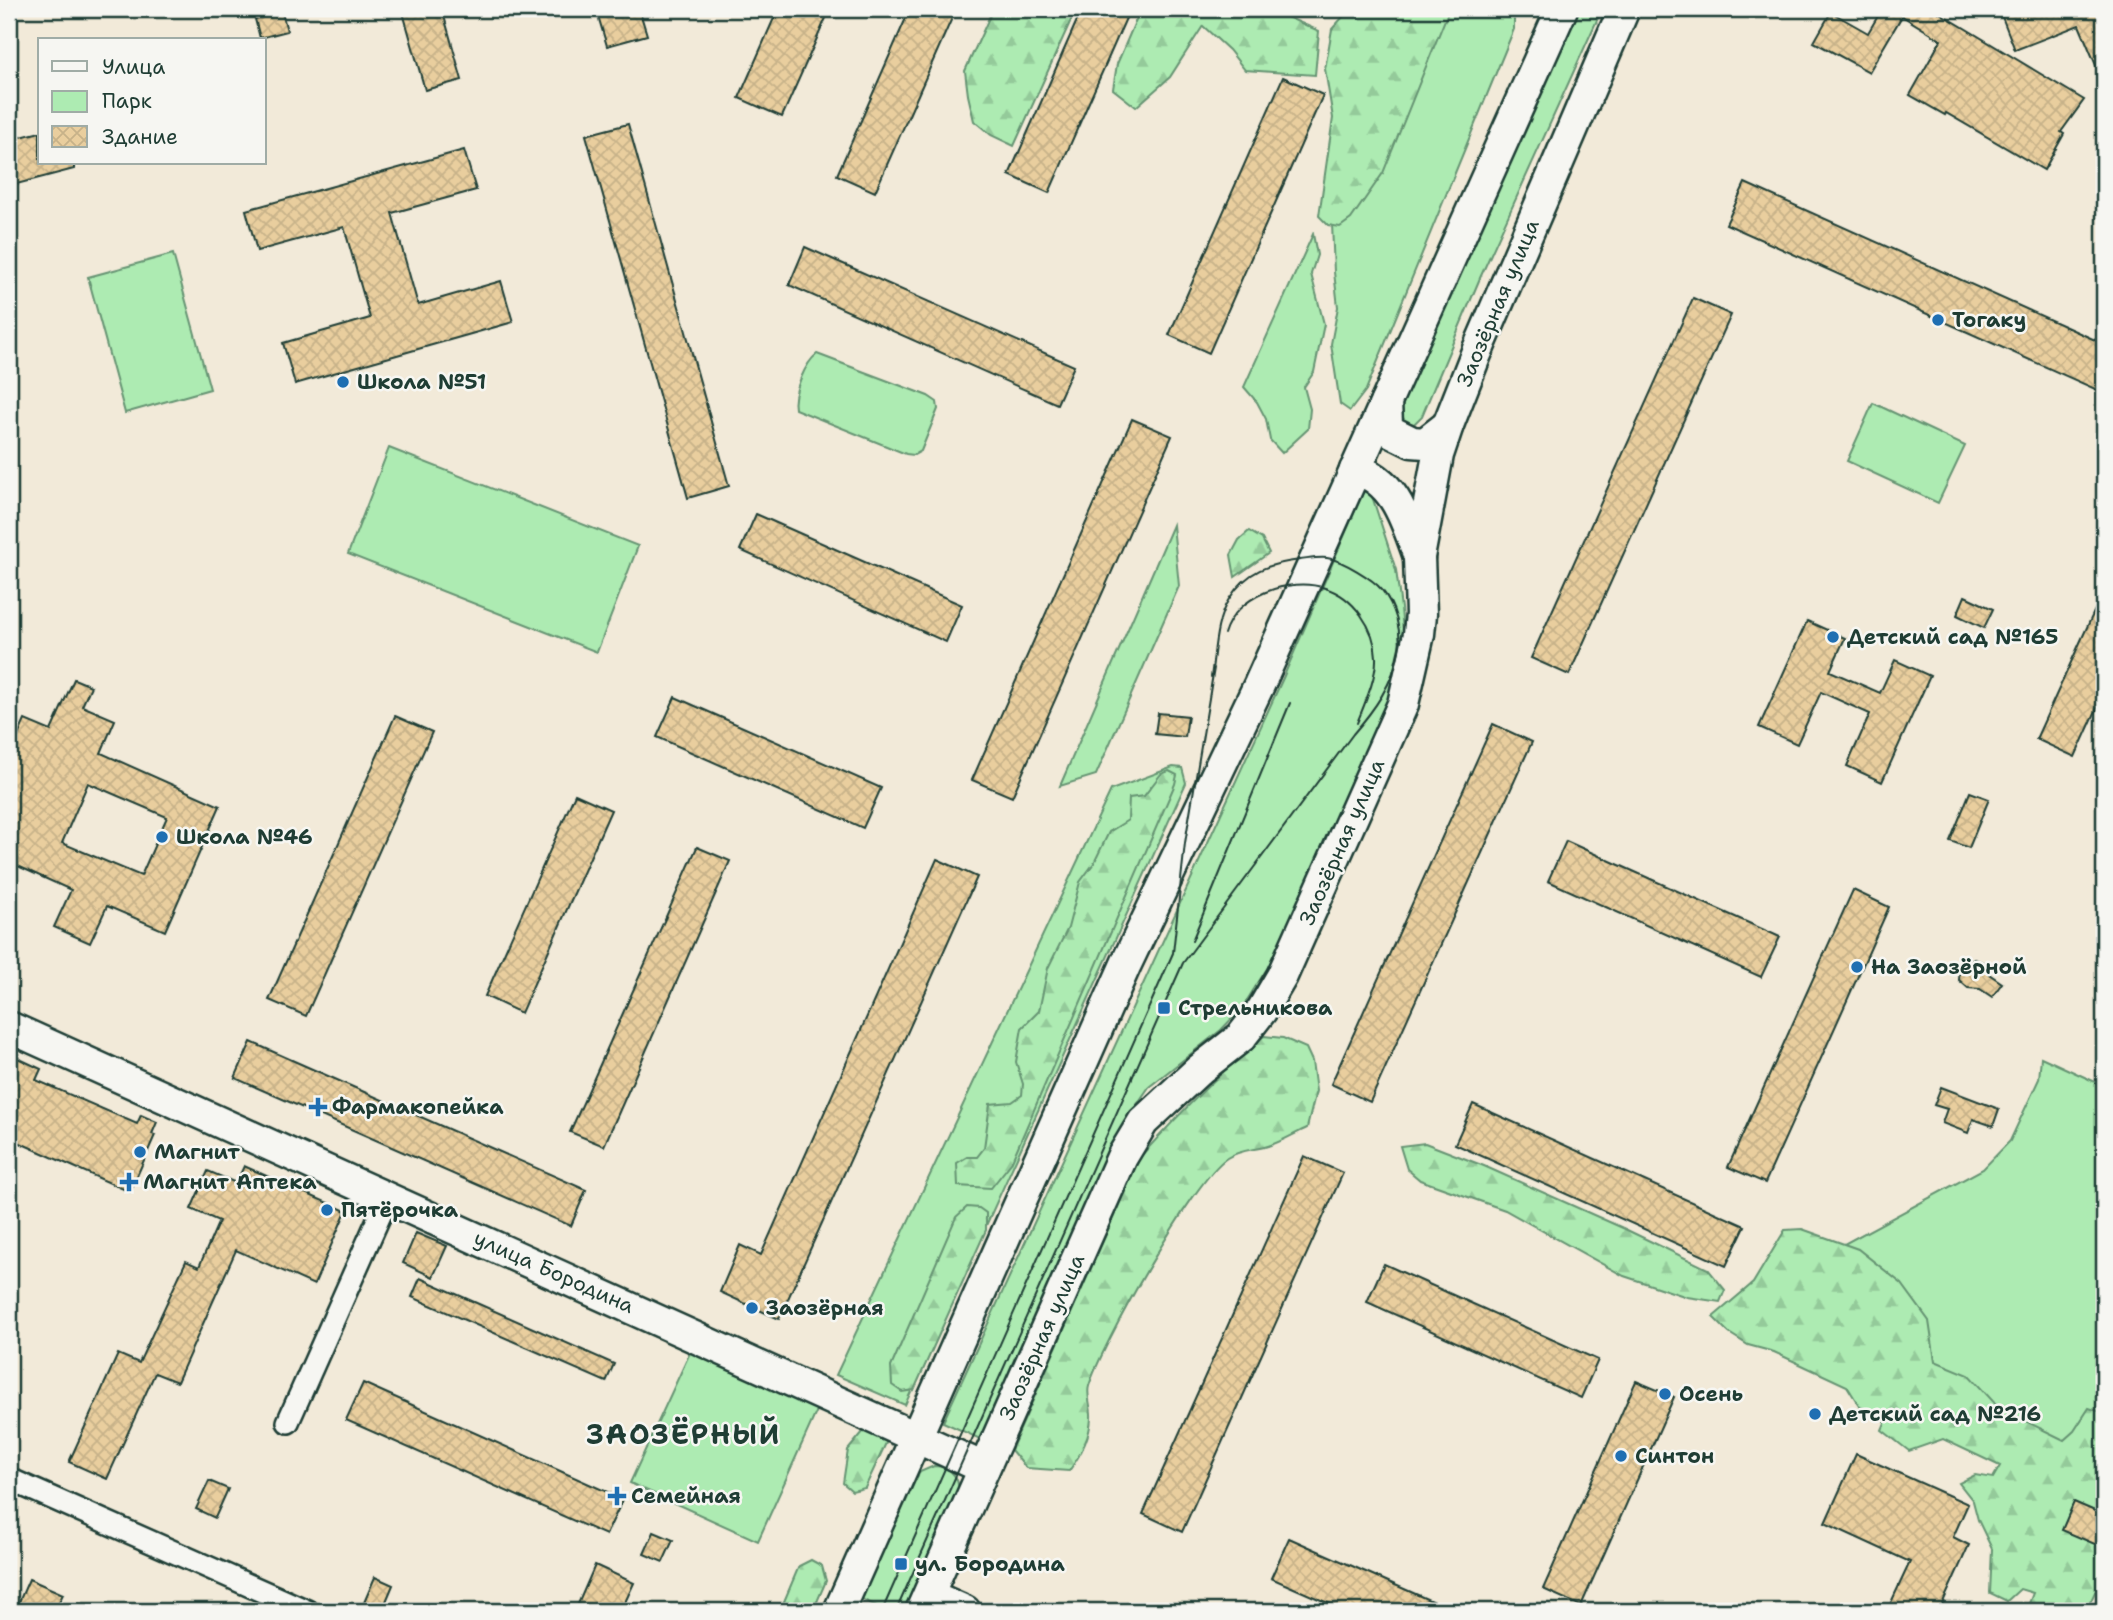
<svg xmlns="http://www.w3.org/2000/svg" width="2113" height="1620" font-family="'Shantell Sans',sans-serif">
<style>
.green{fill:#adebb2;stroke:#669473;stroke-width:2}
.forest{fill:url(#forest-firs);stroke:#669473;stroke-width:2}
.building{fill:url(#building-cross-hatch);stroke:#1f3d34;stroke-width:2;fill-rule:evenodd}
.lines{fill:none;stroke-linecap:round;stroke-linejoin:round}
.street-casing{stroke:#1f3d34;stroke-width:26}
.secondary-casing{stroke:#1f3d34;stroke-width:35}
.street{stroke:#f6f6f2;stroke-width:21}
.secondary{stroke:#f6f6f2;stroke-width:30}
.tram{stroke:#1f3d34;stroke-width:2}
.poi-dot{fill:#1f6fb2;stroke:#f6f6f2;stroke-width:2.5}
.labels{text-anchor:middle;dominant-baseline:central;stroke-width:5;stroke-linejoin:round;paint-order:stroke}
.street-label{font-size:21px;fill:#1f3d34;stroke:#f6f6f2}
.poi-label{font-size:21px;font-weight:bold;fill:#1f3d34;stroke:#f6f6f2;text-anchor:start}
.district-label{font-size:28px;font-weight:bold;letter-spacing:2px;fill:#1f3d34;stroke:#f6f6f2}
</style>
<defs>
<pattern id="forest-firs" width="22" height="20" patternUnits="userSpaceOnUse" patternTransform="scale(1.75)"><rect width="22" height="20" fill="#adebb2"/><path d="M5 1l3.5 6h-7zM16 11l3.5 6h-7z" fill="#94ca9a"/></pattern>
<pattern id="building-cross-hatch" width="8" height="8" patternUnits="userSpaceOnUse" patternTransform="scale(1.75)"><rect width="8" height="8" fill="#e9ce9e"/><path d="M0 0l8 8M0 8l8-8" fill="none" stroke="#c7b289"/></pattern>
</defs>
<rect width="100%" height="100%" fill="#f2ead9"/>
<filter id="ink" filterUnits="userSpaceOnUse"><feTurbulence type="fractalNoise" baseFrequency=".0143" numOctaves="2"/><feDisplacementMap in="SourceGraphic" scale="14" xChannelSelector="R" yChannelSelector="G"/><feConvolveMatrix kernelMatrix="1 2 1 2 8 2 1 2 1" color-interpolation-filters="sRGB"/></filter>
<g filter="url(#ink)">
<g class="green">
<polygon points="1413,9 1514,9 1514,29 1366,390 1350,411 1340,404 1331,344 1338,307 1334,272 1332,223"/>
<polygon points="1577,9 1602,9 1480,278 1422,416 1414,424 1403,422 1398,419 1397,410"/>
<polygon points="1313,234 1317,255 1311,274 1324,324 1314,372 1304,387 1310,409 1308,429 1282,453 1270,440 1266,419 1257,402 1244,387"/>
<polygon points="173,254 210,389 125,413 88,277"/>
<path d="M817,354L928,396L937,402L938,409L921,451L914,455L906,454L795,409C792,394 805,363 817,354Z"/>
<polygon points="1873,403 1965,446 1938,503 1847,461"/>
<polygon points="389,448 638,546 597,652 348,554"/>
<polygon points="1364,490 1371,493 1396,570 1401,608 1404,644 1392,696 1275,956 1242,1008 1221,1030 1149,1087 1125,1122 980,1439 943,1422 1283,678"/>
<polygon points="1173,525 1179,586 1096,775 1060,786"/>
<polygon points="1173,767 1182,768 1186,783 905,1405 836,1375 1111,790"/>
<polygon points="2041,1057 2104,1086 2104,1465 1782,1328 1831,1251 1983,1169 2010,1141 2039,1079"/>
<polygon points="692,1348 819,1406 758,1541 630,1483"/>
<path d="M934,1466C952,1466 962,1480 957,1497L905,1611H888L861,1599L916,1479L920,1472Z"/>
</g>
<g class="forest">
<polygon points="993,9 1076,9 1014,146 991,135 974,121 968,95 965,71"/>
<polygon points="1138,9 1269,9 1319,31 1315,75 1245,70 1229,50 1203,26 1170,77 1136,107 1113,89 1117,64 1138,15"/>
<polygon points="1350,9 1448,9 1448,12 1383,173 1351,219 1340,227 1328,225 1319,216 1333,118 1325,69 1332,29"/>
<polygon points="1249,531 1262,539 1269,553 1235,577 1231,555 1239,540"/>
<polygon points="1169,771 1177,775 1175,784 1011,1163 991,1188 958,1186 957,1163 967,1157 977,1157 984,1148 990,1104 1012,1102 1022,1095 1023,1084 1016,1062 1022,1028 1039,1011 1048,968 1068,928 1080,882 1094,863 1109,832 1128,820 1129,798 1144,796 1161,774"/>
<path d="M1264,1036L1283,1038L1306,1048L1312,1061L1316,1091L1307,1128C1294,1134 1281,1142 1268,1146C1254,1150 1239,1150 1227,1158C1194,1179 1101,1346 1089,1386C1086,1396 1092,1407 1091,1418C1090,1438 1080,1456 1069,1471L1026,1468L1011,1450L1140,1157C1179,1114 1220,1072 1264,1036Z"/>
<polygon points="1425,1143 1484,1166 1625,1229 1708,1269 1725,1290 1720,1302 1687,1297 1624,1276 1505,1210 1420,1180 1407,1169 1400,1146"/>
<polygon points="967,1207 979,1208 986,1213 986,1230 914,1390 902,1392 892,1385 891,1367 956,1217"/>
<polygon points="1802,1229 1858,1249 1902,1284 1929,1321 1935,1361 1969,1375 1999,1408 2064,1440 2074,1431 2089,1408 2104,1413 2104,1590 2095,1592 2086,1611 2026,1611 2033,1593 2020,1589 2007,1601 1990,1593 1992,1549 1978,1520 1973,1501 1959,1483 1975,1475 1993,1478 2000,1466 1943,1439 1909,1451 1882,1430 1887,1418 1860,1407 1847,1386 1774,1352 1748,1345 1729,1333 1713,1317 1753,1283 1785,1230"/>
<polygon points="880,1430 885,1433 886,1443 865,1488 852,1491 843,1483 848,1450 863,1432"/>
<polygon points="811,1560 822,1566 826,1581 813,1611 780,1611 799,1566"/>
</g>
<g class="building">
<polygon points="402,9 442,9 462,80 425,90"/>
<polygon points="596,9 639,9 647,35 607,46"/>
<polygon points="778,9 830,9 782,117 739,98"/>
<polygon points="910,9 956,9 875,192 837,175"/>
<polygon points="1082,9 1130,9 1049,193 1009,175"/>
<polygon points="1882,9 1933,9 2084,100 2061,132 2064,134 2044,170 1946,113 1945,115 1910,95 1941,40 1902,16 1869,72 1814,42 1831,12 1868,33"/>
<polygon points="1999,9 2104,9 2104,84 2079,25 2015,50"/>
<polygon points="282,12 287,31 260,38 255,19"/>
<polygon points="1283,77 1323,95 1209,353 1169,335"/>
<polygon points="628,124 729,486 688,498 586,135"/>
<polygon points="40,132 40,163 74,163 74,169 9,186 9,140"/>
<polygon points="464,150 476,190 392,213 418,305 501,281 513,322 295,384 283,343 370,318 344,227 257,251 246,210"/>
<polygon points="1745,183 2104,344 2104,393 1726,224"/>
<polygon points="805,247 1074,366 1057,404 789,285"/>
<polygon points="1693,298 1731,315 1569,675 1531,658"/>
<polygon points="1132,419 1172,436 1012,797 972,780"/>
<polygon points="756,514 962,605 946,642 740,550"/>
<polygon points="2104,590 2104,693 2075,757 2036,739"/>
<polygon points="1965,596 1993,609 1984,628 1957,615"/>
<polygon points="1807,621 1845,638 1830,671 1880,693 1895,660 1930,676 1882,782 1847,766 1870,714 1821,692 1797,744 1759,727"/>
<path d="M74,679L91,686L82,706L115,720L101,753L220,806L165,931L107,906L90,943L54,927L71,890L9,862V756L25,720L51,731ZM88,783L167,817L141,876L62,843Z"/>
<polygon points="675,697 881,788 863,828 657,737"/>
<polygon points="1158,713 1188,716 1185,737 1155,734"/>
<polygon points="395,716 432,732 306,1016 269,1000"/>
<polygon points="1493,724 1532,742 1370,1102 1331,1084"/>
<polygon points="1970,792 1989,799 1969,848 1950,841"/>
<polygon points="575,794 611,810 521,1013 485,996"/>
<polygon points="1566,841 1780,937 1761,977 1548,881"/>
<polygon points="697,847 730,861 604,1146 570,1132"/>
<polygon points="937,859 977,877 779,1319 720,1292 740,1245 761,1255"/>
<polygon points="1853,890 1889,907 1765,1183 1728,1167"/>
<polygon points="1974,959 1985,963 1989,974 2002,983 1992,997 1980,989 1968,988 1959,980 1960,968 1968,960"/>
<polygon points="251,1042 586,1190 571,1226 235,1078"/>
<polygon points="9,1054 41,1069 36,1080 137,1124 141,1115 157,1122 152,1134 155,1135 130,1192 9,1138"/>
<polygon points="1941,1087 1999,1109 1993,1126 1973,1119 1968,1133 1942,1123 1947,1109 1934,1105"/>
<polygon points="1473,1104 1745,1226 1726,1266 1455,1144"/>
<polygon points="1304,1156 1343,1173 1182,1532 1143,1514"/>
<polygon points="244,1166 346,1211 314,1285 236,1250 177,1382 155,1373 107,1479 69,1462 118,1354 139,1363 186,1261 199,1267 219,1221 191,1209 208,1171 236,1183"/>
<polygon points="416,1233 447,1246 433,1277 403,1263"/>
<polygon points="1384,1264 1598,1360 1581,1398 1367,1302"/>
<polygon points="420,1278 614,1364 606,1382 412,1297"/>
<polygon points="1636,1381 1674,1397 1581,1606 1543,1589"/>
<polygon points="363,1383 623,1499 606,1535 346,1420"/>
<polygon points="1856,1454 1968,1504 1953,1537 1969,1545 1939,1611 1887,1611 1910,1562 1825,1523"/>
<polygon points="209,1481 228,1489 215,1518 196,1509"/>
<polygon points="2074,1502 2104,1515 2104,1548 2062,1530"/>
<polygon points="654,1532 673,1540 663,1562 644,1554"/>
<polygon points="1289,1538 1316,1550 1454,1611 1346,1611 1271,1578"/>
<polygon points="595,1565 634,1583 621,1611 575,1611"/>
<polygon points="375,1577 393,1585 382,1611 363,1605"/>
<polygon points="29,1579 63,1594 55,1611 15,1611"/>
</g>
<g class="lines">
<defs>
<g id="street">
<polyline points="288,1422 388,1197"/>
<polyline points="9,1479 307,1611"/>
</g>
<g id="secondary">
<polyline points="1386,402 1387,425 1392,432 1412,442 1425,443 1448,425"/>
<path d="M1355,470C1395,478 1407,524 1419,557"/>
<polyline points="9,1027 984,1468"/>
<polyline points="929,1595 965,1611"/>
<polyline points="839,1611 1126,964 1259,685 1562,9"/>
<polyline points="921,1611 1122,1157 1143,1122 1200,1069 1241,1037 1262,1010 1282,976 1403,704 1419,634 1421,614 1419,557 1438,455 1448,425 1476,354 1624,9"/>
</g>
</defs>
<use href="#street" class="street-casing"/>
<use href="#secondary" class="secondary-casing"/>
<use href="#street" class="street"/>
<use href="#secondary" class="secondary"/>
<g class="tram">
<path d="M1224,634C1235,596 1289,576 1325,588C1354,597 1375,628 1376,657C1377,677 1364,705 1357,723"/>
<polyline points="1192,941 1290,703"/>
<polyline points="882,1611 1173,953 1185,843 1214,668"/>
<path d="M896,1611L1183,963L1353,734C1374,710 1393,684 1399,651C1402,631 1395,606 1382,590C1373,579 1342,560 1327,558C1318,557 1309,559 1300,560C1269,564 1247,570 1229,599C1215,621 1215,652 1211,677"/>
</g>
</g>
</g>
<g class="poi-dot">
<circle cx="1938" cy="320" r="7"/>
<circle cx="343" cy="382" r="7"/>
<circle cx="1833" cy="637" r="7"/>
<circle cx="162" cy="837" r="7"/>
<circle cx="1857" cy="967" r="7"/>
<rect x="1157" y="1001" width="14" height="14" rx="3.5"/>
<path d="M314.5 1096.5h7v7h7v7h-7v7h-7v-7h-7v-7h7z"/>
<circle cx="140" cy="1152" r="7"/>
<path d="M125.5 1171.5h7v7h7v7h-7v7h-7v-7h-7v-7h7z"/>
<circle cx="327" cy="1210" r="7"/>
<circle cx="752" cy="1308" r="7"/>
<circle cx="1665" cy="1394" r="7"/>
<circle cx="1815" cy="1414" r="7"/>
<circle cx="1621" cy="1456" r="7"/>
<path d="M613.5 1485.5h7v7h7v7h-7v7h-7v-7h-7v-7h7z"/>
<rect x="894" y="1557" width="14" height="14" rx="3.5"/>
</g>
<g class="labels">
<g class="street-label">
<text transform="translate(1498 303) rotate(-67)">Заозёрная улица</text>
<text transform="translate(1342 842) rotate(-66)">Заозёрная улица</text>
<text transform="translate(554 1272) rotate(24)">улица Бородина</text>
<text transform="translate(1042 1337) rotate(-66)">Заозёрная улица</text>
</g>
<g class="poi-label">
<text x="1952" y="320">Тогаку</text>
<text x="357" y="382">Школа №51</text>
<text x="1847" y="637">Детский сад №165</text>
<text x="176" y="837">Школа №46</text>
<text x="1871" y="967">На Заозёрной</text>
<text x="1178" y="1008">Стрельникова</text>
<text x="332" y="1107">Фармакопейка</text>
<text x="154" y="1152">Магнит</text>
<text x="143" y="1182">Магнит Аптека</text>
<text x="341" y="1210">Пятёрочка</text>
<text x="766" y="1308">Заозёрная</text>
<text x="1679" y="1394">Осень</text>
<text x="1829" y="1414">Детский сад №216</text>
<text x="1635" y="1456">Синтон</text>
<text x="631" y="1496">Семейная</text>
<text x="915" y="1564">ул. Бородина</text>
</g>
<g class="district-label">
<text x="684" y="1434">ЗАОЗЁРНЫЙ</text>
</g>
</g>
<rect width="2113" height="1620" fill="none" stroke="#f6f6f2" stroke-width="35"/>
<rect x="18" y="18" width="2078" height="1585" fill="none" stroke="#1f3d34" stroke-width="2.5" filter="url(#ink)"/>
<rect x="38" y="38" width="228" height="126" fill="#f6f6f2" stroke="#a0aca6" stroke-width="2"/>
<rect x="52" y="61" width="35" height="10" fill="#f6f6f2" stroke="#a0aca6" stroke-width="2"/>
<text x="102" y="74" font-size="21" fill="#1f3d34">Улица</text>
<rect x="52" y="91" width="35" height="21" fill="#adebb2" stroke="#a0aca6" stroke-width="2"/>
<text x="102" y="108" font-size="21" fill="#1f3d34">Парк</text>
<rect x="52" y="126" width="35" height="21" fill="url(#building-cross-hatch)" stroke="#a0aca6" stroke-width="2"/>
<text x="102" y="144" font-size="21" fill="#1f3d34">Здание</text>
</svg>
